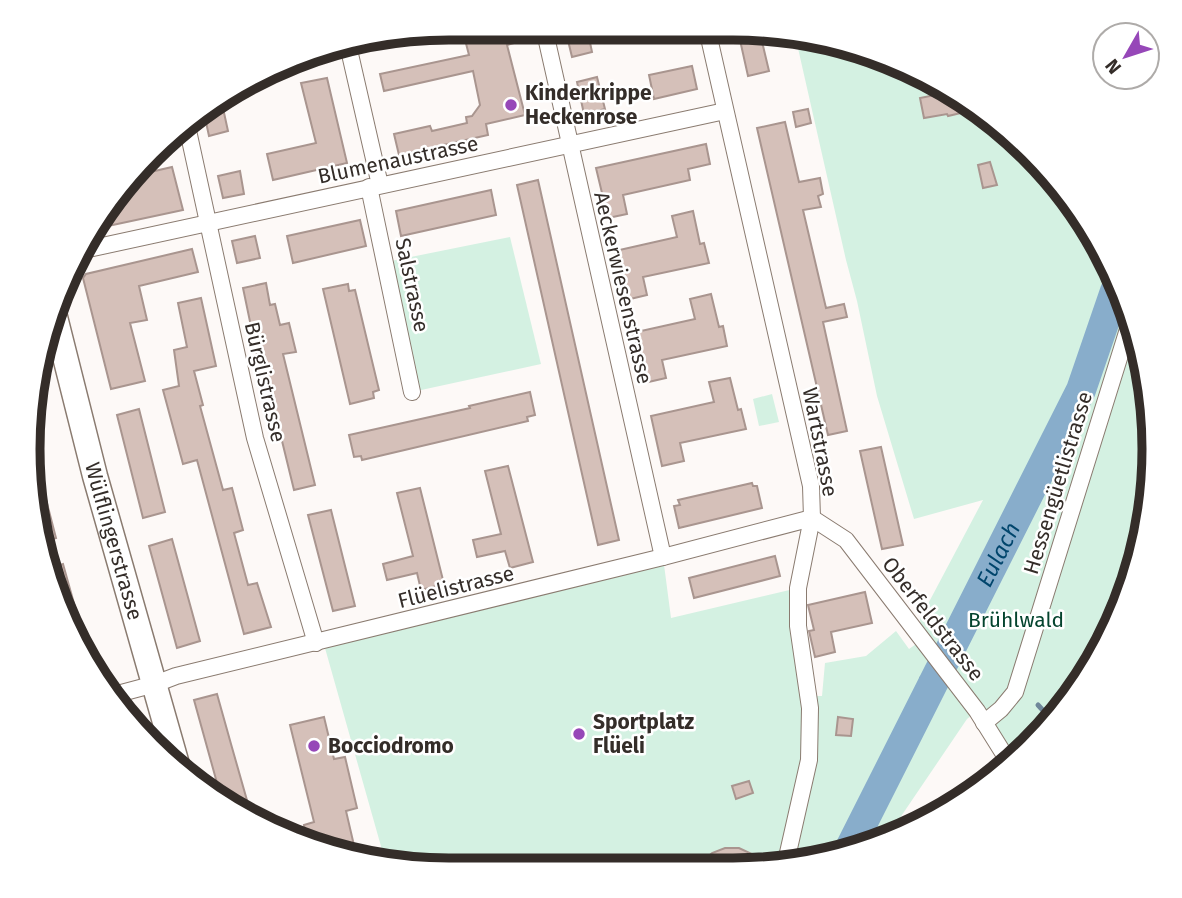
<svg xmlns="http://www.w3.org/2000/svg" width="1182" height="898" font-family="'Fira Sans',sans-serif">
<style>
.green{fill:#d4f1e2}
.lines{fill:none;stroke-linecap:round;stroke-linejoin:round}
.stream{stroke:#6f879a;stroke-width:5}
.river{stroke:#88adcb;stroke-width:30}
.building{fill:#d5c0b9;stroke:#a9958f;stroke-width:2}
.street-casing{stroke:#8a7b70;stroke-width:18}
.primary-casing{stroke:#8a7b70;stroke-width:27}
.street{stroke:#fff;stroke-width:16}
.primary{stroke:#fff;stroke-width:24}
.poi-dot{fill:#9647b8;stroke:#fff;stroke-width:2.5}
.labels{text-anchor:middle;dominant-baseline:central;stroke-width:5;stroke-linejoin:round;paint-order:stroke}
.poi-label{font-size:21px;font-weight:bold;fill:#342d29;stroke:#fff;text-anchor:start}
.street-label{font-size:21px;fill:#342d29;stroke:#fff}
.park-label{font-size:21px;fill:#04442e;stroke:#fff}
.water-label{font-size:23px;font-style:italic;fill:#01456c;stroke:#fff}
.rim{fill:none;stroke:#342d29;stroke-width:9}
</style>
<rect width="100%" height="100%" fill="#fdf9f7"/>
<g class="green">
<polygon points="795,35 842,42 989,115 1083,215 1146,366 1146,531 1083,683 1008,758 977,711 967,719 885,840 791,866 814,696 822,696 825,663 866,656 896,631 909,649 922,640 920,619 983,500 914,519 877,396 857,301 846,260"/>
<polygon points="510,237 541,364 412,392 386,262"/>
<polygon points="772,394 779,422 759,426 753,399"/>
<polygon points="663,557 671,618 798,588 810,708 785,866 394,866 386,864 323,641"/>
</g>
<g class="lines">
<g class="stream">
<polyline points="1111,305 1118,307"/>
<polyline points="922,678 929,690"/>
<polyline points="1038,705 1049,717"/>
</g>
<path class="river" id="s1" d="M849,850L1081,390L1115,291"/>
</g>
<g class="building">
<polygon points="478,28 503,28 504,31 511,30 514,43 507,45 525,115 486,124 488,135 399,155 394,134 430,126 432,131 467,123 466,117 472,116 480,105 473,71 384,91 380,74 469,55 463,32"/>
<polygon points="565,28 587,28 592,52 572,57"/>
<polygon points="748,29 759,29 769,71 748,76 738,31"/>
<polygon points="692,66 697,89 654,99 649,75"/>
<polygon points="597,77 605,109 584,114 577,82"/>
<polygon points="327,78 347,163 273,180 267,154 316,143 301,83"/>
<polygon points="945,93 957,99 978,109 948,116 947,114 924,118 920,98"/>
<polygon points="221,99 228,131 209,136 204,113"/>
<polygon points="808,109 811,123 796,127 793,112"/>
<polygon points="785,122 799,182 820,178 823,194 818,196 821,207 803,210 826,308 844,304 847,317 823,322 847,431 828,435 757,128"/>
<polygon points="706,144 710,164 688,169 690,180 623,195 627,214 608,218 596,168"/>
<polygon points="990,162 997,185 983,188 978,165"/>
<polygon points="172,167 183,210 94,229 129,177"/>
<polygon points="240,171 244,194 223,198 218,176"/>
<polygon points="538,180 619,540 598,545 517,185"/>
<polygon points="491,190 496,215 401,236 396,211"/>
<polygon points="693,211 700,244 704,243 709,263 643,277 647,295 626,300 615,251 677,237 672,216"/>
<polygon points="360,220 366,246 293,263 287,236"/>
<polygon points="255,236 260,258 237,263 232,241"/>
<polygon points="192,249 198,272 139,286 147,320 130,323 145,381 111,389 83,278 86,274"/>
<polygon points="266,283 270,305 275,304 280,325 289,323 296,352 283,354 315,485 294,490 262,359 258,360 243,288"/>
<polygon points="348,284 349,291 355,290 379,390 373,392 374,398 350,404 323,289"/>
<polygon points="711,294 719,327 723,326 727,346 662,360 666,378 644,383 632,333 695,319 690,299"/>
<polygon points="201,298 216,366 194,371 203,405 200,406 223,490 232,488 243,530 234,533 248,585 257,583 271,627 244,634 197,460 183,464 163,390 179,386 174,350 187,347 178,303"/>
<polygon points="730,378 738,410 741,409 746,429 680,443 684,461 662,466 651,416 714,402 709,382"/>
<polygon points="530,392 535,415 527,417 528,421 362,460 361,456 354,457 349,435 470,408 469,406"/>
<polygon points="139,409 165,512 143,518 117,415"/>
<polygon points="881,447 903,545 882,549 860,451"/>
<polygon points="508,466 533,562 510,568 505,551 477,557 473,540 501,534 485,471"/>
<polygon points="752,483 753,486 757,486 762,508 679,528 674,506 680,505 678,500"/>
<polygon points="42,484 56,538 42,542 31,487"/>
<polygon points="420,488 444,584 421,590 417,573 387,580 383,564 413,556 397,493"/>
<polygon points="331,510 355,606 333,611 308,515"/>
<polygon points="172,539 200,641 177,648 149,546"/>
<polygon points="775,556 780,576 694,598 689,578"/>
<polygon points="63,564 75,607 63,610 50,585 47,569"/>
<polygon points="865,592 872,623 831,632 835,652 815,657 809,631 814,630 808,605"/>
<polygon points="217,694 231,744 252,818 238,813 222,801 194,700"/>
<polygon points="324,717 334,759 345,757 357,808 346,811 356,854 306,837 304,825 314,822 290,725"/>
<polygon points="838,717 853,719 851,736 836,735"/>
<polygon points="749,781 753,793 736,799 732,786"/>
<polygon points="725,848 739,848 754,855 762,866 698,866 712,853"/>
</g>
<g class="lines">
<defs>
<g id="street">
<polyline points="544,28 663,557"/>
<polyline points="707,29 811,486 812,518 798,588 798,626 810,708 809,760 785,866"/>
<polyline points="347,41 380,185"/>
<polyline points="187,126 255,438 316,643"/>
<polyline points="369,187 412,392"/>
<polyline points="79,251 725,111"/>
<polyline points="812,518 846,540 977,711 1007,759"/>
<polyline points="110,696 155,684 176,676 663,557 812,518"/>
<polyline points="984,723 1001,709 1015,692 1129,326"/>
</g>
<g id="primary">
<path id="s2" d="M54,313L95,476L178,768"/>
</g>
</defs>
<use href="#street" class="street-casing"/>
<use href="#primary" class="primary-casing"/>
<use href="#street" class="street"/>
<use href="#primary" class="primary"/>
</g>
<g class="poi-dot">
<circle cx="511" cy="105" r="7"/>
<circle cx="579" cy="734" r="7"/>
<circle cx="314" cy="746" r="7"/>
</g>
<g class="labels">
<g class="poi-label">
<text x="525" y="93">Kinderkrippe<tspan x="525" dy="24">Heckenrose</tspan></text>
<text x="593" y="722">Sportplatz<tspan x="593" dy="24">Flüeli</tspan></text>
<text x="328" y="746">Bocciodromo</text>
</g>
<g class="street-label">
<text transform="translate(398 160) rotate(-12)">Blumenaustrasse</text>
<text transform="translate(412 285) rotate(78)">Salstrasse</text>
<text transform="translate(623 288) rotate(77)">Aeckerwiesenstrasse</text>
<text transform="translate(265 382) rotate(77)">Bürglistrasse</text>
<text transform="translate(820 442) rotate(79)">Wartstrasse</text>
<text transform="translate(1058 483) rotate(-73)">Hessengüetlistrasse</text>
<text stroke="none"><textPath href="#s2" startOffset="236">Wülflingerstrasse</textPath></text>
<text transform="translate(456 587) rotate(-14)">Flüelistrasse</text>
<text transform="translate(933 619) rotate(52)">Oberfeldstrasse</text>
</g>
<g class="park-label">
<text x="1016" y="620">Brühlwald</text>
</g>
<g class="water-label">
<text stroke="none"><textPath href="#s1" startOffset="331">Eulach</textPath></text>
</g>
</g>
<path d="M0 0H1182V898H0ZM449 40H733A409 409 0 0 1 1142 449V449A409 409 0 0 1 733 858H449A409 409 0 0 1 40 449V449A409 409 0 0 1 449 40Z" fill="#fff" fill-rule="evenodd"/>
<path class="rim" d="M449 40H733A409 409 0 0 1 1142 449V449A409 409 0 0 1 733 858H449A409 409 0 0 1 40 449V449A409 409 0 0 1 449 40Z"/>
<g transform="translate(1126 56) rotate(231)"><circle r="33" fill="#ffffff" stroke="#aeaba9" stroke-width="2"/>
<path d="M0-5L12 26L0 18L-12 26Z" fill="#9647b8"/>
<text y="-10" font-size="19" font-weight="bold" text-anchor="middle" fill="#342d29">N</text>
</g>
</svg>
